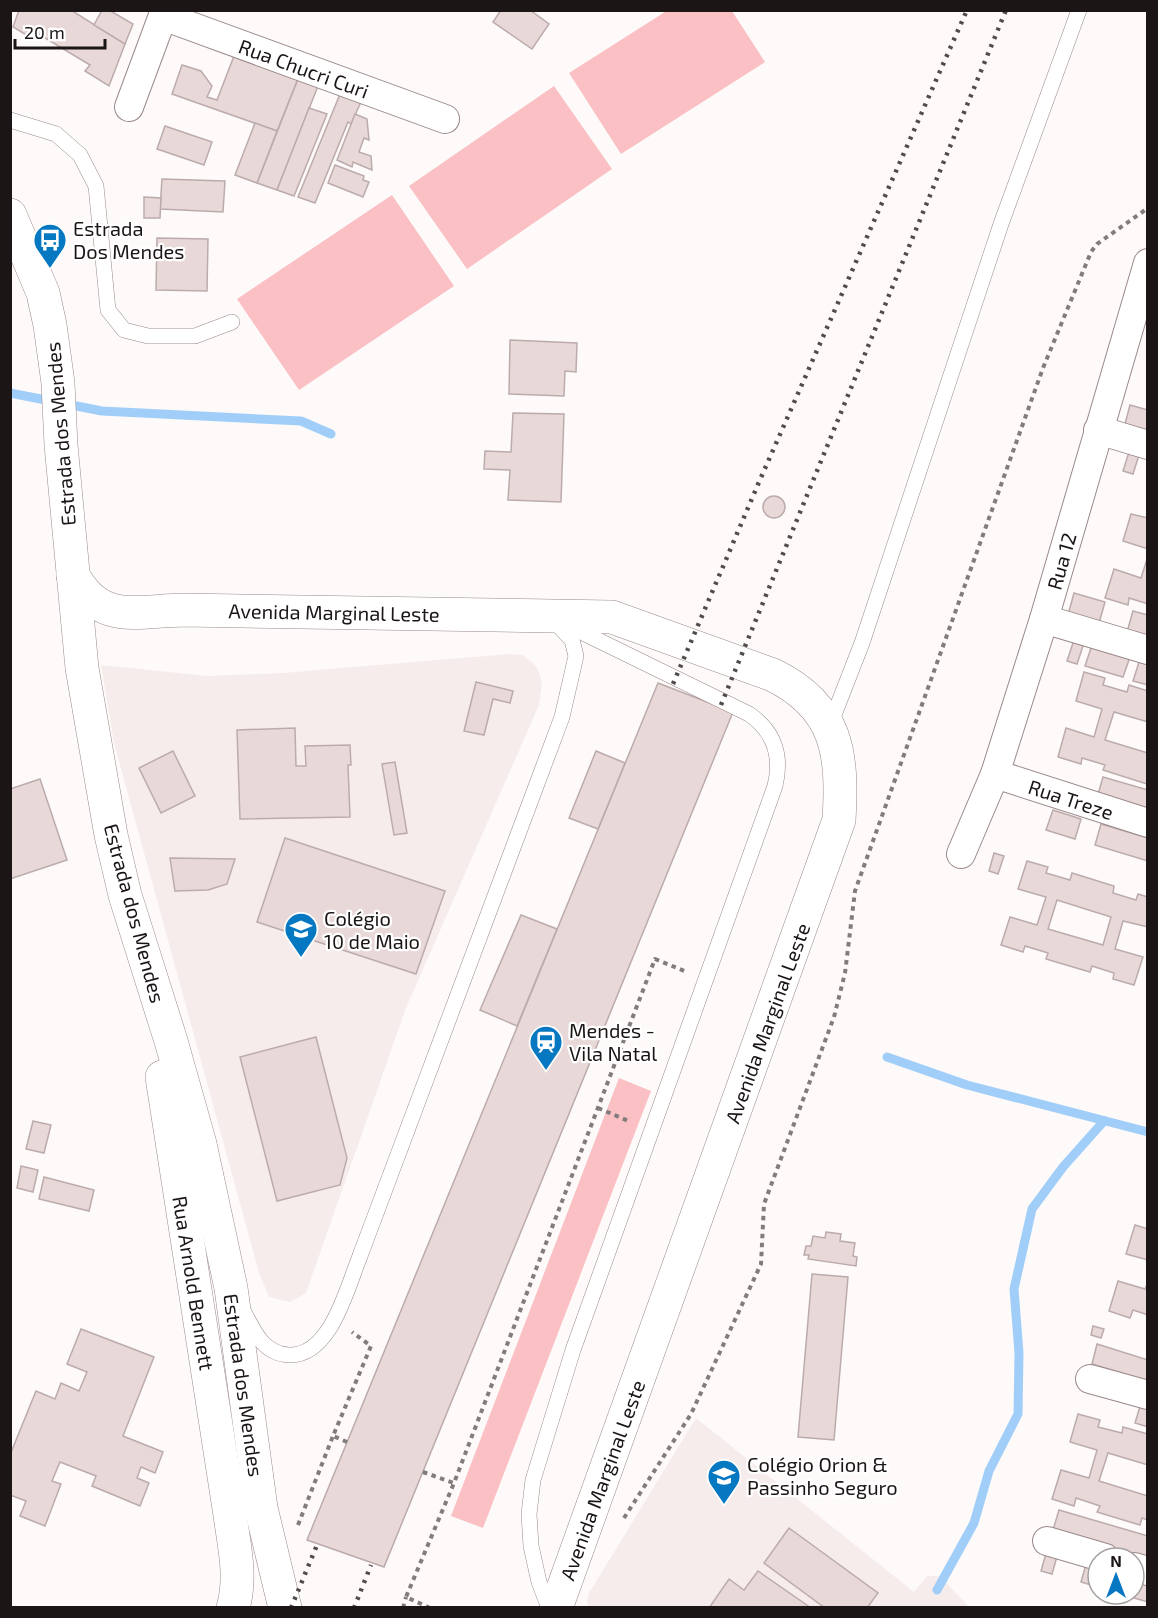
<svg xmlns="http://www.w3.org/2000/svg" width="1158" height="1618" font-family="'Exo 2',sans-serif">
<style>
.built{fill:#f7ecec}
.green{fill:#fac0c3}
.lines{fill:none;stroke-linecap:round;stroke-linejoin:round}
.stream{stroke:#a1cef9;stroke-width:9}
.building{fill:#e9d8d8;stroke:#bcabac;stroke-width:1.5;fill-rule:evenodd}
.lane-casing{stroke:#9a898a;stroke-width:16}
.street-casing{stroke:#9a898a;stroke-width:30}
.secondary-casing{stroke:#9a898a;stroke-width:34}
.path{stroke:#827d7d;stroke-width:4;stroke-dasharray:4.5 4.5;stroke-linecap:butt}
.lane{stroke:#fff;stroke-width:15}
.street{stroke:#fff;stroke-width:28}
.secondary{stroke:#fff;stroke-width:33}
.rail{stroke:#514c4c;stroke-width:4.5;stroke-dasharray:3 6;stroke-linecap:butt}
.labels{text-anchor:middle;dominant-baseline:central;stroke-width:4.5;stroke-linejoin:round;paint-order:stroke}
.street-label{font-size:20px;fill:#1b1515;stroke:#fff}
.poi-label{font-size:20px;fill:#1b1515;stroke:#fff;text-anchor:start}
</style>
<rect width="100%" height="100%" fill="#fefafa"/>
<g class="built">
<polygon points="510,654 523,655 533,663 538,670 542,682 539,705 406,1008 306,1293 290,1302 269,1297 259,1273 114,743 101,665 207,676 283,673"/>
<polygon points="696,1418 914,1592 927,1576 940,1576 969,1607 590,1608 587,1602 589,1593"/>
</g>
<g class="green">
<polygon points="668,10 732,11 765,62 621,154 569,73"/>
<polygon points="554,86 612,169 467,269 409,186"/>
<polygon points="392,195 454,286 299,390 237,299"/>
<polygon points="619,1078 651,1091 483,1528 451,1516"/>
</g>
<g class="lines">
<g class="stream">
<polyline points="10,393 102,411 301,421 331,434"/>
<polyline points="887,1057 967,1085 1148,1132"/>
<polyline points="937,1590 974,1523 989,1471 1018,1414 1019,1353 1014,1289 1032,1209 1063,1167 1104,1121"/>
</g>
</g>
<g class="building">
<polygon points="19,10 71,10 125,44 109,86 85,71 90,65 32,30 28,36 13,27"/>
<polygon points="102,10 109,10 133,24 125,44 94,25"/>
<polygon points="501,10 530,10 549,24 532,49 493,22"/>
<polygon points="234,56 298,79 277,131 172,94 182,65 201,71 212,86 207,97 217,100"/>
<polygon points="298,79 318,86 277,190 257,183"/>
<polygon points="340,94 361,102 351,124 348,122 315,203 298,197"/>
<polygon points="309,108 327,114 294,196 277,190"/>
<polygon points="355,114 367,119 369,140 364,138 359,152 371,156 372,170 353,162 352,167 337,160"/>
<polygon points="255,123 277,131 257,183 235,175"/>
<polygon points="165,126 212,142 204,165 157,149"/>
<polygon points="335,165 364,176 363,180 369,182 363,197 328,183"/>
<polygon points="162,179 225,181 223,212 160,209"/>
<polygon points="144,197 161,198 160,218 144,218"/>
<polygon points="157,238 208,239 207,291 156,290"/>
<polygon points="510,340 577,343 576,372 565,371 564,396 509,394"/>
<polygon points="1130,405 1148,410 1147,430 1125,424"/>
<polygon points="513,413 564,414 561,502 508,500 510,470 484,469 485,451 511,452"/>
<polygon points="1129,452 1139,455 1133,474 1123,471"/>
<circle cx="774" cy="507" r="11"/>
<polygon points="1131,514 1148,518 1148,549 1123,541"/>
<polygon points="1148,556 1148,604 1129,598 1128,605 1105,598 1114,569 1141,578"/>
<polygon points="1074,593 1105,602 1099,623 1068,615"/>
<polygon points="1133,611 1148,615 1148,638 1127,632"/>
<polygon points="1074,640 1084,643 1077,664 1067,661"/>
<polygon points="1092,645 1130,657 1123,677 1085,666"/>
<polygon points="1140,659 1148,661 1148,685 1133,681"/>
<polygon points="1084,672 1105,678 1103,685 1127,692 1129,685 1148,691 1148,722 1114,712 1105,740 1148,753 1147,784 1103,770 1105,765 1082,758 1081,764 1058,757 1066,728 1094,737 1102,709 1076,701"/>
<polygon points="476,682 513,691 510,703 493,699 484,735 464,731"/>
<polygon points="658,683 733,712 384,1567 307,1540"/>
<polygon points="295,728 296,766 306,766 305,746 350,745 351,765 348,765 350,817 240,819 237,730"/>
<polygon points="173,751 195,796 161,813 139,768"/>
<polygon points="596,751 625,763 598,829 569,818"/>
<polygon points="395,762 407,833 394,835 382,764"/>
<polygon points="1103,777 1148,790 1148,812 1097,798"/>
<polygon points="40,779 67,860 10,879 10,789"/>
<polygon points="1053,810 1081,819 1075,839 1046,830"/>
<polygon points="1101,824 1148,838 1148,861 1095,845"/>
<polygon points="285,838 445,891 416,974 257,922"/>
<polygon points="994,853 1004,856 998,874 989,871"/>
<polygon points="170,858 235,859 227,884 208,890 175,891"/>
<path d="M1027,861L1048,867L1046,873L1070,880L1072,873L1114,886L1113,893L1136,900L1138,894L1148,897V927L1123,921L1115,949L1143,957L1134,985L1113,979L1114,973L1092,966L1090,972L1046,959L1048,953L1025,946L1023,952L1001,945L1010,917L1037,925L1046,897L1018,889ZM1057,900L1111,917L1103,945L1048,929Z"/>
<polygon points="521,915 557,929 517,1026 480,1010"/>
<polygon points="316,1037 347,1158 340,1185 277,1201 240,1057"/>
<polygon points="33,1121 51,1125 44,1153 26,1149"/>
<polygon points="21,1166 38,1170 33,1192 17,1188"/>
<polygon points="44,1177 94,1190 89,1211 39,1199"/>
<polygon points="1135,1225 1148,1229 1148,1260 1126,1254"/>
<polygon points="826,1232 841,1234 840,1241 855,1243 853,1256 857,1257 856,1266 808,1259 809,1255 804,1255 806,1246 811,1246 813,1236 825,1238"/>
<polygon points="812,1274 848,1277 834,1440 798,1437"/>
<polygon points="1118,1281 1145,1289 1148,1282 1148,1315 1133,1310 1130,1318 1109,1311"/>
<polygon points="1093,1326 1104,1329 1101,1338 1091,1335"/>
<polygon points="81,1329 154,1357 123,1436 163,1452 155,1473 141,1467 137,1478 149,1483 140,1506 92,1486 96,1476 60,1462 52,1481 61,1484 45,1526 20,1516 26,1501 10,1495 10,1455 36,1391 55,1399 61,1383 79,1391 87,1372 67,1364"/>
<polygon points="1097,1344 1148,1360 1148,1381 1092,1364"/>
<polygon points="1141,1403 1148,1405 1148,1427 1135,1423"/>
<polygon points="1078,1414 1100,1420 1098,1427 1122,1433 1123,1427 1148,1434 1148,1465 1108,1453 1099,1481 1148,1496 1148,1520 1142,1518 1140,1525 1097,1512 1100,1506 1076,1498 1074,1506 1052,1499 1061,1470 1089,1478 1097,1450 1070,1442"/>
<polygon points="1059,1510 1148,1536 1148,1558 1053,1530"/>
<polygon points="789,1528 878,1593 867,1608 825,1608 764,1563"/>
<polygon points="1047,1550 1058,1553 1052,1574 1041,1571"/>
<polygon points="1087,1561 1098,1565 1098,1587 1081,1582"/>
<polygon points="758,1571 811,1608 709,1608 729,1579 744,1590"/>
<polygon points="1134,1575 1148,1579 1148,1602 1120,1594 1134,1594"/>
</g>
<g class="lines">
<defs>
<g id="lane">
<polyline points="10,120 56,134 80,155 96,186 108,310 124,330 148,336 195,336 232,322"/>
<polyline points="830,725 862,643 1001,224 1079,10"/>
<path d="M244,1312C254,1332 264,1354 289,1355C331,1356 347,1288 360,1256L562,717L576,656L572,640L557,624"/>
<path d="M549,1608L539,1582L531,1546L529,1514L533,1480L573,1350L775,786C782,757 775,732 749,714L567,625"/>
</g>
<g id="street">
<polyline points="163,16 445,119"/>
<polyline points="129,107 165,10"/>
<polyline points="1098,430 1148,445"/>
<polyline points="1044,619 1148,650"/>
<polyline points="995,774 1148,823"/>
<polyline points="961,854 995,774 1044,619 1148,263"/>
<polyline points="1090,1379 1148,1395"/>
<polyline points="1047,1541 1105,1558"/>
<polyline points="1134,1567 1148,1571"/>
</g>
<g id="secondary">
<polyline points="10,215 43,293 50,325 58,383 61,445 82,668 111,835 125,895 171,1041 200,1144 231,1288 261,1508 285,1608"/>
<path d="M73,575C100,625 135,611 184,610L612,617L773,675C838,707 843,754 839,820L556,1608"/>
<path d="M162,1077L230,1515C234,1545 242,1577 233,1608"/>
</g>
</defs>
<use href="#lane" class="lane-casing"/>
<use href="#street" class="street-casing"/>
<use href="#secondary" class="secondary-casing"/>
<g class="path">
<polyline points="598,1108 631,1122"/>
<polyline points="347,1442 333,1436 371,1346 352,1332"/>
<polyline points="423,1472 454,1483 655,959 687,972"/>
<polyline points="624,1518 691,1414 761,1264 764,1204 834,1017 845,973 855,891 1043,368 1091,252 1097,244 1148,208"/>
<polyline points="298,1525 333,1436"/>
<polyline points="403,1608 406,1597"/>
<polyline points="430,1608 406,1597 454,1483"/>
</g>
<use href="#lane" class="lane"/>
<use href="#street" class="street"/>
<use href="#secondary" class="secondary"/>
<g class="rail">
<polyline points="673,684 759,482 967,10"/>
<polyline points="721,705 1006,10"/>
<polyline points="291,1608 317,1545"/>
<polyline points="354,1608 371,1565"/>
</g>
</g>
<defs>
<symbol id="bus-pin" viewBox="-11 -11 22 30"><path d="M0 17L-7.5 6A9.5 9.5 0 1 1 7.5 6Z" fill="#0677c1" stroke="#fff"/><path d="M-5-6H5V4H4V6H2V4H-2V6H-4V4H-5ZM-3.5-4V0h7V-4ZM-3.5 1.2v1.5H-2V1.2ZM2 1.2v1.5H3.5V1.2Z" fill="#fff"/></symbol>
<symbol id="school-pin" viewBox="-11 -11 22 30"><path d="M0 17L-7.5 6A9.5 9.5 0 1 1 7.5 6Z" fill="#0677c1" stroke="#fff"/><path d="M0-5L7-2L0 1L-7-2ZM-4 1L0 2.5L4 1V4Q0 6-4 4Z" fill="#fff"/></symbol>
<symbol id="station-pin" viewBox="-11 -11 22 30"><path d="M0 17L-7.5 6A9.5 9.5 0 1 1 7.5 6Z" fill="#0677c1" stroke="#fff"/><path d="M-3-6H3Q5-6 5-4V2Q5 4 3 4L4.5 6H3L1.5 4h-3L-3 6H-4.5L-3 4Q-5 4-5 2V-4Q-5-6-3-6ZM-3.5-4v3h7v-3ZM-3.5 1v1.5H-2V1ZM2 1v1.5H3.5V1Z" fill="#fff"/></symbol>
</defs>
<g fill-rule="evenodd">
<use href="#bus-pin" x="31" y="221" width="38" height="52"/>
<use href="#school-pin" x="282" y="910" width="38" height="52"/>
<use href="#station-pin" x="527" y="1023" width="38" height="52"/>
<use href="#school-pin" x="705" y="1457" width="38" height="52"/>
</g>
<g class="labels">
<g class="street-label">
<text transform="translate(304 68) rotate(20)">Rua Chucri Curi</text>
<text transform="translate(60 434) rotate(-95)">Estrada dos Mendes</text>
<text transform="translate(1061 561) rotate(-74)">Rua 12</text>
<text transform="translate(334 612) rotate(1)">Avenida Marginal Leste</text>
<text transform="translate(1071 799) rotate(18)">Rua Treze</text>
<text transform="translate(135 913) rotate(75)">Estrada dos Mendes</text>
<text transform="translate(767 1023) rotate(-70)">Avenida Marginal Leste</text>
<text transform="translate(194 1283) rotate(81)">Rua Arnold Bennett</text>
<text transform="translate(244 1385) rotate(82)">Estrada dos Mendes</text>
<text transform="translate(602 1480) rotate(-70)">Avenida Marginal Leste</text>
</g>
<g class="poi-label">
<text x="73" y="228">Estrada<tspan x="73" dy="23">Dos Mendes</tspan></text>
<text x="324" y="918">Colégio<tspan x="324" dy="23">10 de Maio</tspan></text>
<text x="569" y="1030">Mendes -<tspan x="569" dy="23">Vila Natal</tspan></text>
<text x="747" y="1464">Colégio Orion &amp;<tspan x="747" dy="23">Passinho Seguro</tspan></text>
</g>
</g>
<rect width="1158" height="1618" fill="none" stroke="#1b1515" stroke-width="24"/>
<g transform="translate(1116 1576)"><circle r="28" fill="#ffffff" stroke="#a4a1a1" stroke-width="1.5"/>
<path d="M0-4.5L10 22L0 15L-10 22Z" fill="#0677c1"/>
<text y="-9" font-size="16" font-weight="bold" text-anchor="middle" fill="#1b1515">N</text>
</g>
<path d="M15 39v9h90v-9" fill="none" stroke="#1b1515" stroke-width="3"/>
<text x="24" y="39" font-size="18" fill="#1b1515" stroke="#ffffff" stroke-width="4.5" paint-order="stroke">20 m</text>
</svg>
